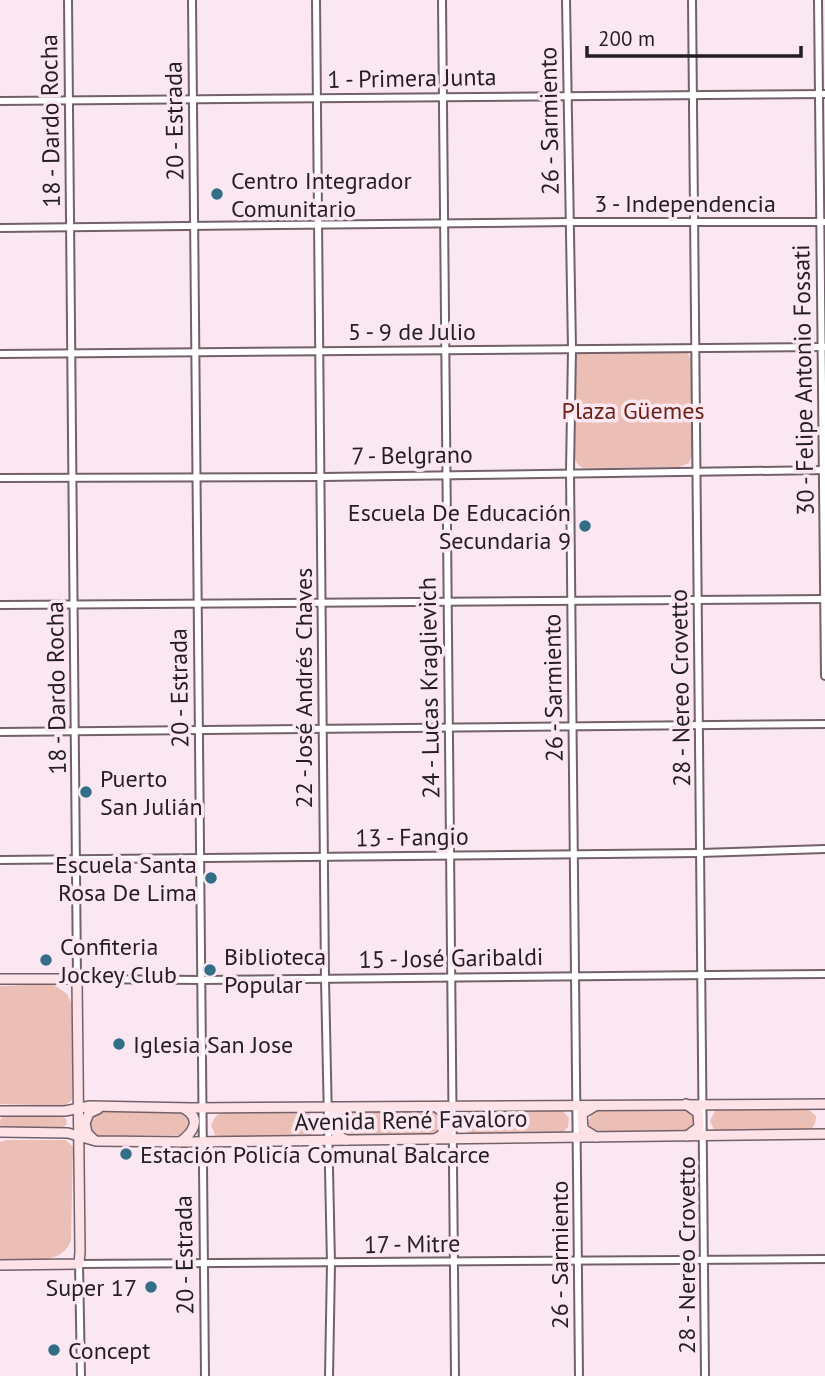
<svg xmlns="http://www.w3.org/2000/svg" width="825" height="1376" font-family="'PT Sans',sans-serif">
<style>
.green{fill:#ecbfb6}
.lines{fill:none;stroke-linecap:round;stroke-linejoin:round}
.street-casing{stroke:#72616a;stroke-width:10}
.secondary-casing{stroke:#72616a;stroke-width:12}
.street{stroke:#fff;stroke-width:6}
.secondary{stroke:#fde2e7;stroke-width:9}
.poi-dot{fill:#326f86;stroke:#fbe7f2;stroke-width:2.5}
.labels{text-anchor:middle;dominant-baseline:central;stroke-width:7;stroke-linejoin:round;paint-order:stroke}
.street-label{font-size:24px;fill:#241d21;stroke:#fbe7f2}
.poi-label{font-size:24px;fill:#241d21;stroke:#fbe7f2;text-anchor:start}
.park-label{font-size:24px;fill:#6e2215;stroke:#fbe7f2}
</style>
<rect width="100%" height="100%" fill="#fbe7f2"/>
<g class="green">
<polygon points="680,351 688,353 692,362 693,452 689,463 679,467 583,468 578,465 575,459 574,362 577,354 584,352"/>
<polygon points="53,984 67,994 73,1006 72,1100 64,1106 0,1104 0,986"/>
<path d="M720,1108H807L816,1116C816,1124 814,1126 809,1131L720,1132L714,1130L710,1121L715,1111Z"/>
<polygon points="561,1109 569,1118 568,1127 562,1133 474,1134 467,1132 463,1122 468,1113 473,1110"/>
<path d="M685,1109L694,1117C694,1125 692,1127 687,1133H598L592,1132L588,1122L593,1112L598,1110Z"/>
<polygon points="435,1111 444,1119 443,1129 437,1135 348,1136 342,1134 338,1124 343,1114 348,1112"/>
<polygon points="97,1112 182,1112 190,1120 191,1125 183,1135 95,1136 89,1128 90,1118"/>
<polygon points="308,1112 317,1121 316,1130 310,1136 221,1137 215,1135 211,1125 216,1116 221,1113"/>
<polygon points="3,1117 63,1117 66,1119 67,1124 62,1128 4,1128 0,1125 0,1120"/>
<path d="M7,1140H66L73,1147L71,1240C62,1268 24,1258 0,1259V1142Z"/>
</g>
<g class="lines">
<defs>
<g id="street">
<polyline points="68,0 77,979 201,980 825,974"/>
<polyline points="192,0 205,1376"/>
<polyline points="316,0 325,979 331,1264 329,1376"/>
<polyline points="442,0 455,1376"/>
<polyline points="566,0 572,349 570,472 579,1376"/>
<polyline points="692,0 705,1376"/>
<polyline points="818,0 825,676"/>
<polyline points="0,101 825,94"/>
<polyline points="0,228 570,222 825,222"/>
<polyline points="0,354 825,347"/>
<polyline points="0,478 322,477 825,470"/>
<polyline points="0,605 825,599"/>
<polyline points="0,732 825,724"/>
<polyline points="0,860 700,853 825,849"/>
<polyline points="81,1376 79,1264 825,1259"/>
</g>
<g id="secondary">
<polyline points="0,979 77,979 80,1252 79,1264 0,1265"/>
<polyline points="686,1104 698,1113 699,1127 687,1136"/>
<polyline points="595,1106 582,1114 583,1129 596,1137"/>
<path d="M344,1108L332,1116C330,1129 335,1134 346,1140"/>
<polyline points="0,1111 65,1111 90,1106 192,1108 825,1104"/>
<polyline points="0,1132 68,1133 96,1141 191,1142 825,1134"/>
<polyline points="435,1139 449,1130 448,1115 436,1107"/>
<polyline points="94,1140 87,1133 85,1123 89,1113 98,1109"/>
<path d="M180,1142C193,1133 202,1119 185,1109"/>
</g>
</defs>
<use href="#street" class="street-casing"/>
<use href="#secondary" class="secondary-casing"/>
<use href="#street" class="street"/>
<use href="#secondary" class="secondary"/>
</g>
<g class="poi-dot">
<circle cx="217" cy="194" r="7"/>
<circle cx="585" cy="526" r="7"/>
<circle cx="86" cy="792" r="7"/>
<circle cx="211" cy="878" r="7"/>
<circle cx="46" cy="960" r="7"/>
<circle cx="210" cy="970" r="7"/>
<circle cx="119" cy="1044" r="7"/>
<circle cx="126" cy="1154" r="7"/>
<circle cx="151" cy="1287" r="7"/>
<circle cx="54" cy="1350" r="7"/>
</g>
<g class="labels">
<g class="street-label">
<text transform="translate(412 78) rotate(-1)">1 - Primera Junta</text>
<text transform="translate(50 121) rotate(-91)">18 - Dardo Rocha</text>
<text transform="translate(174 121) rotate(-91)">20 - Estrada</text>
<text transform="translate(549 121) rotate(-91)">26 - Sarmiento</text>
<text x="685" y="203">3 - Independencia</text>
<text x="412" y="331">5 - 9 de Julio</text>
<text transform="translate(803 380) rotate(-91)">30 - Felipe Antonio Fossati</text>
<text transform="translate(412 455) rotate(-1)">7 - Belgrano</text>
<text transform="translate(56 688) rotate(-91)">18 - Dardo Rocha</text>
<text transform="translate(179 688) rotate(-91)">20 - Estrada</text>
<text transform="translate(303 688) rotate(-90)">22 - José Andrés Chaves</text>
<text transform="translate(429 688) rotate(-91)">24 - Lucas Kraglievich</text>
<text transform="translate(553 688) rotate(-91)">26 - Sarmiento</text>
<text transform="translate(680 688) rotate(-91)">28 - Nereo Crovetto</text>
<text transform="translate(412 837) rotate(-1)">13 - Fangio</text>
<text transform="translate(451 958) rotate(-1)">15 - José Garibaldi</text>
<text transform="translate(411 1120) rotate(-1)">Avenida René Favaloro</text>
<text transform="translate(412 1244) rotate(-1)">17 - Mitre</text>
<text transform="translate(184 1255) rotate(-91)">20 - Estrada</text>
<text transform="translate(559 1255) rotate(-90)">26 - Sarmiento</text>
<text transform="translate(686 1255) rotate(-90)">28 - Nereo Crovetto</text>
</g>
<g class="poi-label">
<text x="231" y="180">Centro Integrador<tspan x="231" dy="28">Comunitario</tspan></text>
<text x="571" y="512" text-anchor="end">Escuela De Educación<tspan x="571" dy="28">Secundaria 9</tspan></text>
<text x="100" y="778">Puerto<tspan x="100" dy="28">San Julián</tspan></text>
<text x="197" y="864" text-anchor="end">Escuela Santa<tspan x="197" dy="28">Rosa De Lima</tspan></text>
<text x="60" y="946">Confiteria<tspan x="60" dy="28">Jockey Club</tspan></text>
<text x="224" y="956">Biblioteca<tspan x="224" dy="28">Popular</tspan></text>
<text x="133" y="1044">Iglesia San Jose</text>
<text x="140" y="1154">Estación Policía Comunal Balcarce</text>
<text x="137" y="1287" text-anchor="end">Super 17</text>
<text x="68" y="1350">Concept</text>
</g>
<g class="park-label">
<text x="633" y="410">Plaza Güemes</text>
</g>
</g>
<path d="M587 46v10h214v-10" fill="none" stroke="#241d21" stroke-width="3.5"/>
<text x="598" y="46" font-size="21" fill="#241d21" stroke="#fbe7f2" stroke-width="5" paint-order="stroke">200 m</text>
</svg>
